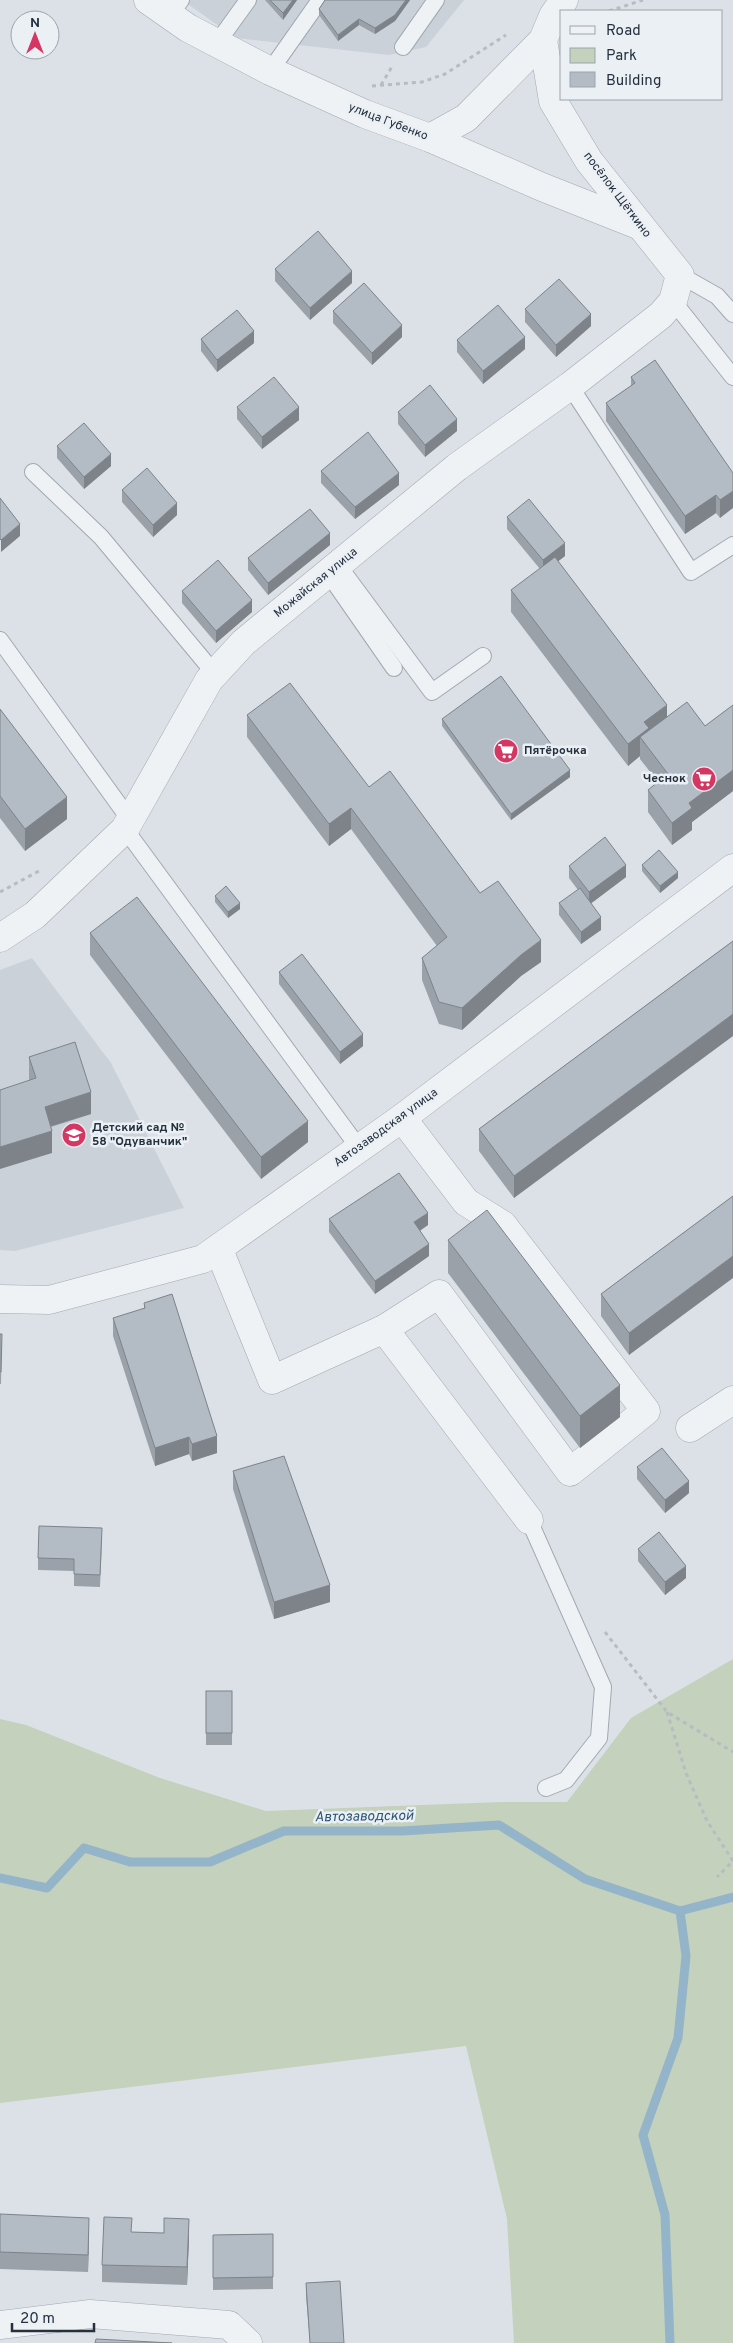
<svg xmlns="http://www.w3.org/2000/svg" width="733" height="2343" font-family="Overpass,sans-serif">
<style>
.built{fill:#cad1d9}
.green{fill:#c4d1bc}
.lines{fill:none;stroke-linecap:round;stroke-linejoin:round}
.stream{stroke:#94b4c9;stroke-width:9}
.service-casing{stroke:#a1a9b1;stroke-width:18}
.minor-casing{stroke:#a1a9b1;stroke-width:29}
.path{stroke:#b6bcc2;stroke-width:3;stroke-dasharray:4 4;stroke-linecap:butt}
.service{stroke:#eef2f5;stroke-width:16}
.minor{stroke:#eef2f5;stroke-width:28}
.wall{fill:#9aa1a9}
.shaded-wall{fill:#7d8389}
.building{fill:#b3bbc4;stroke:#7d8389}
.labels{text-anchor:middle;dominant-baseline:central;stroke-width:5;stroke-linejoin:round;paint-order:stroke}
.street-label{font-size:12px;fill:#25313e;stroke:#ebf0f5}
.poi-label{font-size:12px;font-weight:bold;fill:#25313e;stroke:#ebf0f5;text-anchor:start}
.water-label{font-size:14px;font-style:italic;fill:#2d5573;stroke:#ebf0f5}
</style>
<rect width="100%" height="100%" fill="#dce1e7"/>
<g class="built">
<polygon points="182,0 464,0 426,47 389,55 236,38"/>
<polygon points="32,958 111,1063 184,1208 15,1251 0,1250 0,970"/>
</g>
<polygon class="green" points="733,1659 733,2343 514,2343 507,2219 466,2046 0,2103 0,1719 26,1725 160,1778 266,1811 501,1802 567,1802 631,1718"/>
<g class="lines">
<g class="stream">
<polyline points="0,1878 47,1888 84,1848 130,1862 210,1862 284,1831 402,1831 499,1825 585,1879 680,1911 733,1897"/>
<polyline points="670,2343 665,2215 643,2135 678,2038 686,1956 680,1911"/>
</g>
<defs>
<g id="service">
<polyline points="170,15 181,0"/>
<polyline points="217,43 248,0"/>
<polyline points="403,47 436,0"/>
<polyline points="270,71 320,0"/>
<polyline points="680,275 717,296 733,314"/>
<polyline points="673,301 733,377"/>
<polyline points="570,386 691,572 733,545"/>
<polyline points="33,472 101,537 215,674"/>
<polyline points="338,565 432,692 483,656"/>
<polyline points="337,586 394,668"/>
<polyline points="0,640 130,820"/>
<polyline points="125,829 359,1148"/>
<polyline points="529,1520 603,1687 599,1738 566,1780 546,1788"/>
</g>
<g id="minor">
<polyline points="148,0 188,28 270,71 365,114 430,138 542,187 638,225"/>
<polyline points="430,138 466,118 543,40"/>
<polyline points="0,938 35,915 125,829 209,680 244,642 457,467 570,386 661,315 673,301 680,275 589,161 553,101 543,40 553,16 564,0"/>
<polyline points="219,1250 272,1380 384,1329 439,1294 570,1472 646,1411 503,1225 466,1202 402,1118"/>
<polyline points="0,1299 49,1300 203,1259 402,1118 733,868"/>
<polyline points="384,1329 529,1520"/>
<polyline points="690,1428 733,1400"/>
<polyline points="0,2325 90,2314 229,2325 248,2343"/>
</g>
</defs>
<use href="#service" class="service-casing"/>
<use href="#minor" class="minor-casing"/>
<g class="path">
<polyline points="609,11 643,0"/>
<polyline points="381,85 393,65"/>
<polyline points="372,86 422,82 445,74 506,35"/>
<polyline points="0,892 39,871"/>
<polyline points="605,1632 667,1712 733,1752"/>
<polyline points="667,1712 686,1773 707,1821 733,1861 717,1877"/>
</g>
<use href="#service" class="service"/>
<use href="#minor" class="minor"/>
</g>
<g class="wall">
<polygon points="265,0 297,0 283,20"/>
<polygon points="325,0 410,0 395,21 375,34 359,25 338,41 319,15 319,9"/>
<polygon points="275,269 352,283 310,320 275,281"/>
<polygon points="525,309 591,326 556,357 525,322"/>
<polygon points="333,311 402,337 372,365 333,323"/>
<polygon points="201,339 254,343 217,372 201,351"/>
<polygon points="457,340 525,349 483,384 457,352"/>
<polygon points="631,377 733,473 720,518 716,513 685,534 606,421 606,403 631,386"/>
<polygon points="237,407 299,420 262,449 237,419"/>
<polygon points="398,412 457,431 425,457 398,424"/>
<polygon points="57,446 111,466 84,489 57,458"/>
<polygon points="321,471 399,485 355,519 321,483"/>
<polygon points="122,490 177,515 153,537 122,502"/>
<polygon points="507,517 565,556 558,561 667,717 705,726 733,705 733,791 692,822 692,830 672,845 648,812 648,790 658,782 640,759 640,756 628,766 511,612 511,590 540,569 507,529"/>
<polygon points="330,545 268,595 248,570 248,558"/>
<polygon points="182,591 252,612 216,643 182,603"/>
<polygon points="0,709 67,819 25,851 0,818"/>
<polygon points="247,715 369,787 480,893 541,962 521,976 462,1030 439,1024 422,980 422,958 437,946 351,829 329,846 247,737"/>
<polygon points="442,719 570,777 511,820 442,726"/>
<polygon points="642,865 678,878 660,893 642,871"/>
<polygon points="569,866 626,877 591,903 601,930 581,944 559,915 559,903 578,890 569,878"/>
<polygon points="215,896 240,909 228,918 215,902"/>
<polygon points="90,933 308,1142 261,1179 90,955"/>
<polygon points="733,941 514,1198 479,1151 479,1129"/>
<polygon points="279,972 363,1046 340,1064 279,984"/>
<polygon points="29,1057 91,1114 51,1127 52,1153 29,1079"/>
<polygon points="733,1196 629,1355 601,1316 601,1294"/>
<polygon points="329,1219 428,1225 420,1231 429,1256 375,1294 329,1232"/>
<polygon points="448,1240 620,1417 580,1448 448,1273"/>
<polygon points="144,1303 217,1453 192,1461 189,1454 155,1466 113,1336 113,1318 144,1309"/>
<polygon points="0,1334 2,1334 1,1384 0,1384"/>
<polygon points="637,1467 689,1493 665,1513 637,1479"/>
<polygon points="233,1471 330,1602 274,1619 233,1489"/>
<polygon points="102,1540 100,1587 74,1586 74,1571 38,1570 38,1558"/>
<polygon points="638,1549 686,1578 665,1595 638,1561"/>
<rect x="206" y="1691" width="26" height="54"/>
<polygon points="0,2214 89,2235 88,2272 0,2269"/>
<polygon points="132,2232 189,2237 187,2285 102,2282 102,2265"/>
<polygon points="273,2234 273,2289 213,2290 213,2235"/>
<polygon points="306,2283 344,2343 310,2343 306,2296"/>
</g>
<g class="shaded-wall">
<polygon points="293,0 297,0 283,20 283,13"/>
<polygon points="406,0 410,0 395,21 375,34 375,28"/>
<polygon points="359,19 359,25 338,41 338,35"/>
<polygon points="352,271 352,283 310,320 310,308"/>
<polygon points="591,314 591,326 556,357 556,345"/>
<polygon points="402,325 402,337 372,365 372,353"/>
<polygon points="254,331 254,343 217,372 217,360"/>
<polygon points="525,337 525,349 483,384 483,371"/>
<polygon points="299,407 299,420 262,449 262,437"/>
<polygon points="457,419 457,431 425,457 425,445"/>
<polygon points="111,454 111,466 84,489 84,477"/>
<polygon points="399,473 399,485 355,519 355,507"/>
<polygon points="733,491 733,508 720,518 720,500"/>
<polygon points="716,495 716,513 685,534 685,516"/>
<polygon points="177,503 177,515 153,537 153,525"/>
<polygon points="20,524 20,536 1,552 1,540"/>
<polygon points="330,533 330,545 268,595 268,583"/>
<polygon points="565,543 565,556 543,573 543,560"/>
<polygon points="252,600 252,612 216,643 216,631"/>
<polygon points="667,705 667,727 644,744 644,743 640,737 640,756 628,766 628,744 644,722"/>
<polygon points="570,770 570,777 511,820 511,814"/>
<polygon points="733,770 733,791 692,822 692,830 672,845 672,823 689,803"/>
<polygon points="67,797 67,819 25,851 25,829"/>
<polygon points="351,808 351,829 329,846 329,824"/>
<polygon points="626,865 626,877 589,905 589,892"/>
<polygon points="678,872 678,878 660,893 660,886"/>
<polygon points="240,903 240,909 228,918 228,912"/>
<polygon points="601,917 601,930 581,944 581,932"/>
<polygon points="541,940 541,962 521,976 462,1030 462,1008 521,955"/>
<polygon points="733,1014 733,1036 514,1198 514,1176"/>
<polygon points="363,1034 363,1046 340,1064 340,1052"/>
<polygon points="91,1092 91,1114 45,1128 45,1107"/>
<polygon points="308,1121 308,1142 261,1179 261,1157"/>
<polygon points="52,1131 52,1153 0,1169 0,1147"/>
<polygon points="428,1213 428,1225 414,1234 414,1222"/>
<polygon points="429,1244 429,1256 375,1294 375,1281"/>
<polygon points="733,1256 733,1278 629,1355 629,1333"/>
<polygon points="620,1385 620,1417 580,1448 580,1416"/>
<polygon points="217,1436 217,1453 192,1461 192,1444"/>
<polygon points="189,1437 189,1454 155,1466 155,1448"/>
<polygon points="689,1481 689,1493 665,1513 665,1500"/>
<polygon points="686,1566 686,1578 665,1595 665,1582"/>
<polygon points="330,1585 330,1602 274,1619 274,1602"/>
<polygon points="89,2218 89,2235 88,2272 88,2255"/>
<polygon points="189,2219 189,2237 187,2285 187,2267"/>
</g>
<g class="building">
<polygon points="270,0 293,0 283,13"/>
<polygon points="325,0 406,0 395,15 375,28 359,19 338,35 319,9"/>
<polygon points="318,231 352,271 310,308 275,269"/>
<polygon points="559,279 591,314 556,345 525,309"/>
<polygon points="364,283 402,325 372,353 333,311"/>
<polygon points="498,305 525,337 483,371 457,340"/>
<polygon points="237,310 254,331 217,360 201,339"/>
<polygon points="655,360 733,473 733,491 720,500 716,495 685,516 606,403 635,383 631,377"/>
<polygon points="274,377 299,407 262,437 237,407"/>
<polygon points="430,385 457,419 425,445 398,412"/>
<polygon points="84,423 111,454 84,477 57,446"/>
<polygon points="368,432 399,473 355,507 321,471"/>
<polygon points="147,468 177,503 153,525 122,490"/>
<polygon points="0,498 20,524 1,540 0,539"/>
<polygon points="529,499 565,543 543,560 507,517"/>
<polygon points="310,509 330,533 268,583 248,558"/>
<polygon points="555,557 667,705 644,722 649,728 628,744 511,590"/>
<polygon points="218,560 252,600 216,631 182,591"/>
<polygon points="501,676 570,770 511,814 442,719"/>
<polygon points="290,683 369,787 390,771 480,893 498,881 541,940 521,955 462,1008 439,1002 422,958 447,937 351,808 329,824 247,715"/>
<polygon points="687,702 705,726 733,705 733,770 689,803 692,808 672,823 648,790 668,774 640,737"/>
<polygon points="0,709 67,797 25,829 0,796"/>
<polygon points="605,837 626,865 589,892 569,866"/>
<polygon points="659,850 678,872 660,886 642,865"/>
<polygon points="226,886 240,903 228,912 215,896"/>
<polygon points="580,888 601,917 581,932 559,903"/>
<polygon points="137,897 308,1121 261,1157 90,933"/>
<polygon points="733,941 733,1014 514,1176 479,1129"/>
<polygon points="302,954 363,1034 340,1052 279,972"/>
<polygon points="75,1042 91,1092 45,1107 52,1131 0,1147 0,1090 36,1078 29,1057"/>
<polygon points="399,1173 428,1213 414,1222 429,1244 375,1281 329,1219"/>
<polygon points="733,1196 733,1256 629,1333 601,1294"/>
<polygon points="487,1210 620,1385 580,1416 448,1240"/>
<polygon points="172,1294 217,1436 192,1444 189,1437 155,1448 113,1318 145,1308 144,1303"/>
<polygon points="0,1334 2,1334 1,1372 0,1372"/>
<polygon points="662,1448 689,1481 665,1500 637,1467"/>
<polygon points="284,1456 330,1585 274,1602 233,1471"/>
<polygon points="39,1526 102,1528 100,1575 74,1574 74,1559 38,1558"/>
<polygon points="659,1532 686,1566 665,1582 638,1549"/>
<rect x="206" y="1691" width="26" height="42"/>
<polygon points="0,2214 89,2218 88,2255 0,2252"/>
<polygon points="104,2217 132,2218 131,2232 164,2233 164,2218 189,2219 187,2267 102,2265"/>
<polygon points="273,2234 273,2277 213,2278 213,2235"/>
<polygon points="340,2281 344,2343 310,2343 306,2283"/>
<polygon points="96,2339 172,2343 95,2343"/>
</g>
<defs>
<symbol id="supermarket-disc" viewBox="-11 -11 22 22"><circle r="9.5" fill="#d43862" stroke="#ebf0f5"/><path d="M-6-5.5h2.5l.6 2H6L4.5 2H-2.5L-4.4-4H-6ZM-1.5 3.2a1.3 1.3 0 1 0 .1 0ZM3 3.2a1.3 1.3 0 1 0 .1 0Z" fill="#fff"/></symbol>
<symbol id="school-disc" viewBox="-11 -11 22 22"><circle r="9.5" fill="#d43862" stroke="#ebf0f5"/><path d="M0-5L7-2L0 1L-7-2ZM-4 1L0 2.5L4 1V4Q0 6-4 4Z" fill="#fff"/></symbol>
</defs>
<g fill-rule="evenodd">
<use href="#supermarket-disc" x="492" y="737" width="28" height="28"/>
<use href="#supermarket-disc" x="690" y="765" width="28" height="28"/>
<use href="#school-disc" x="60" y="1121" width="28" height="28"/>
</g>
<g class="labels">
<g class="street-label">
<text transform="translate(388 122) rotate(21)">улица Губенко</text>
<text transform="translate(617 195) rotate(53)">посёлок Щёткино</text>
<text transform="translate(316 583) rotate(-39)">Можайская улица</text>
<text transform="translate(386 1128) rotate(-36)">Автозаводская улица</text>
</g>
<g class="poi-label">
<text x="524" y="751">Пятёрочка</text>
<text x="686" y="779" text-anchor="end">Чеснок</text>
<text x="92" y="1128">Детский сад №<tspan x="92" dy="14">58 "Одуванчик"</tspan></text>
</g>
<g class="water-label">
<text transform="translate(364 1817) rotate(-1)">Автозаводской</text>
</g>
</g>
<rect x="560" y="10" width="162" height="90" fill="#ebf0f5" stroke="#9ca4ac"/>
<rect x="570" y="26" width="25" height="8" fill="#eef2f5" stroke="#9ca4ac"/>
<text x="606" y="35" font-size="15" fill="#25313e">Road</text>
<rect x="570" y="48" width="25" height="15" fill="#c4d1bc" stroke="#9ca4ac"/>
<text x="606" y="60" font-size="15" fill="#25313e">Park</text>
<rect x="570" y="72" width="25" height="15" fill="#b3bbc4" stroke="#9ca4ac"/>
<text x="606" y="85" font-size="15" fill="#25313e">Building</text>
<g transform="translate(35 35)"><circle r="24" fill="#ebf0f5" stroke="#9ca4ac"/>
<path d="M0-4L9 19L0 12L-9 19Z" fill="#d43862"/>
<text y="-8" font-size="14" font-weight="bold" text-anchor="middle" fill="#25313e">N</text>
</g>
<path d="M12 2323v8h82v-8" fill="none" stroke="#25313e" stroke-width="2.5"/>
<text x="20" y="2323" font-size="15" fill="#25313e" stroke="#ebf0f5" stroke-width="4" paint-order="stroke">20 m</text>
</svg>
